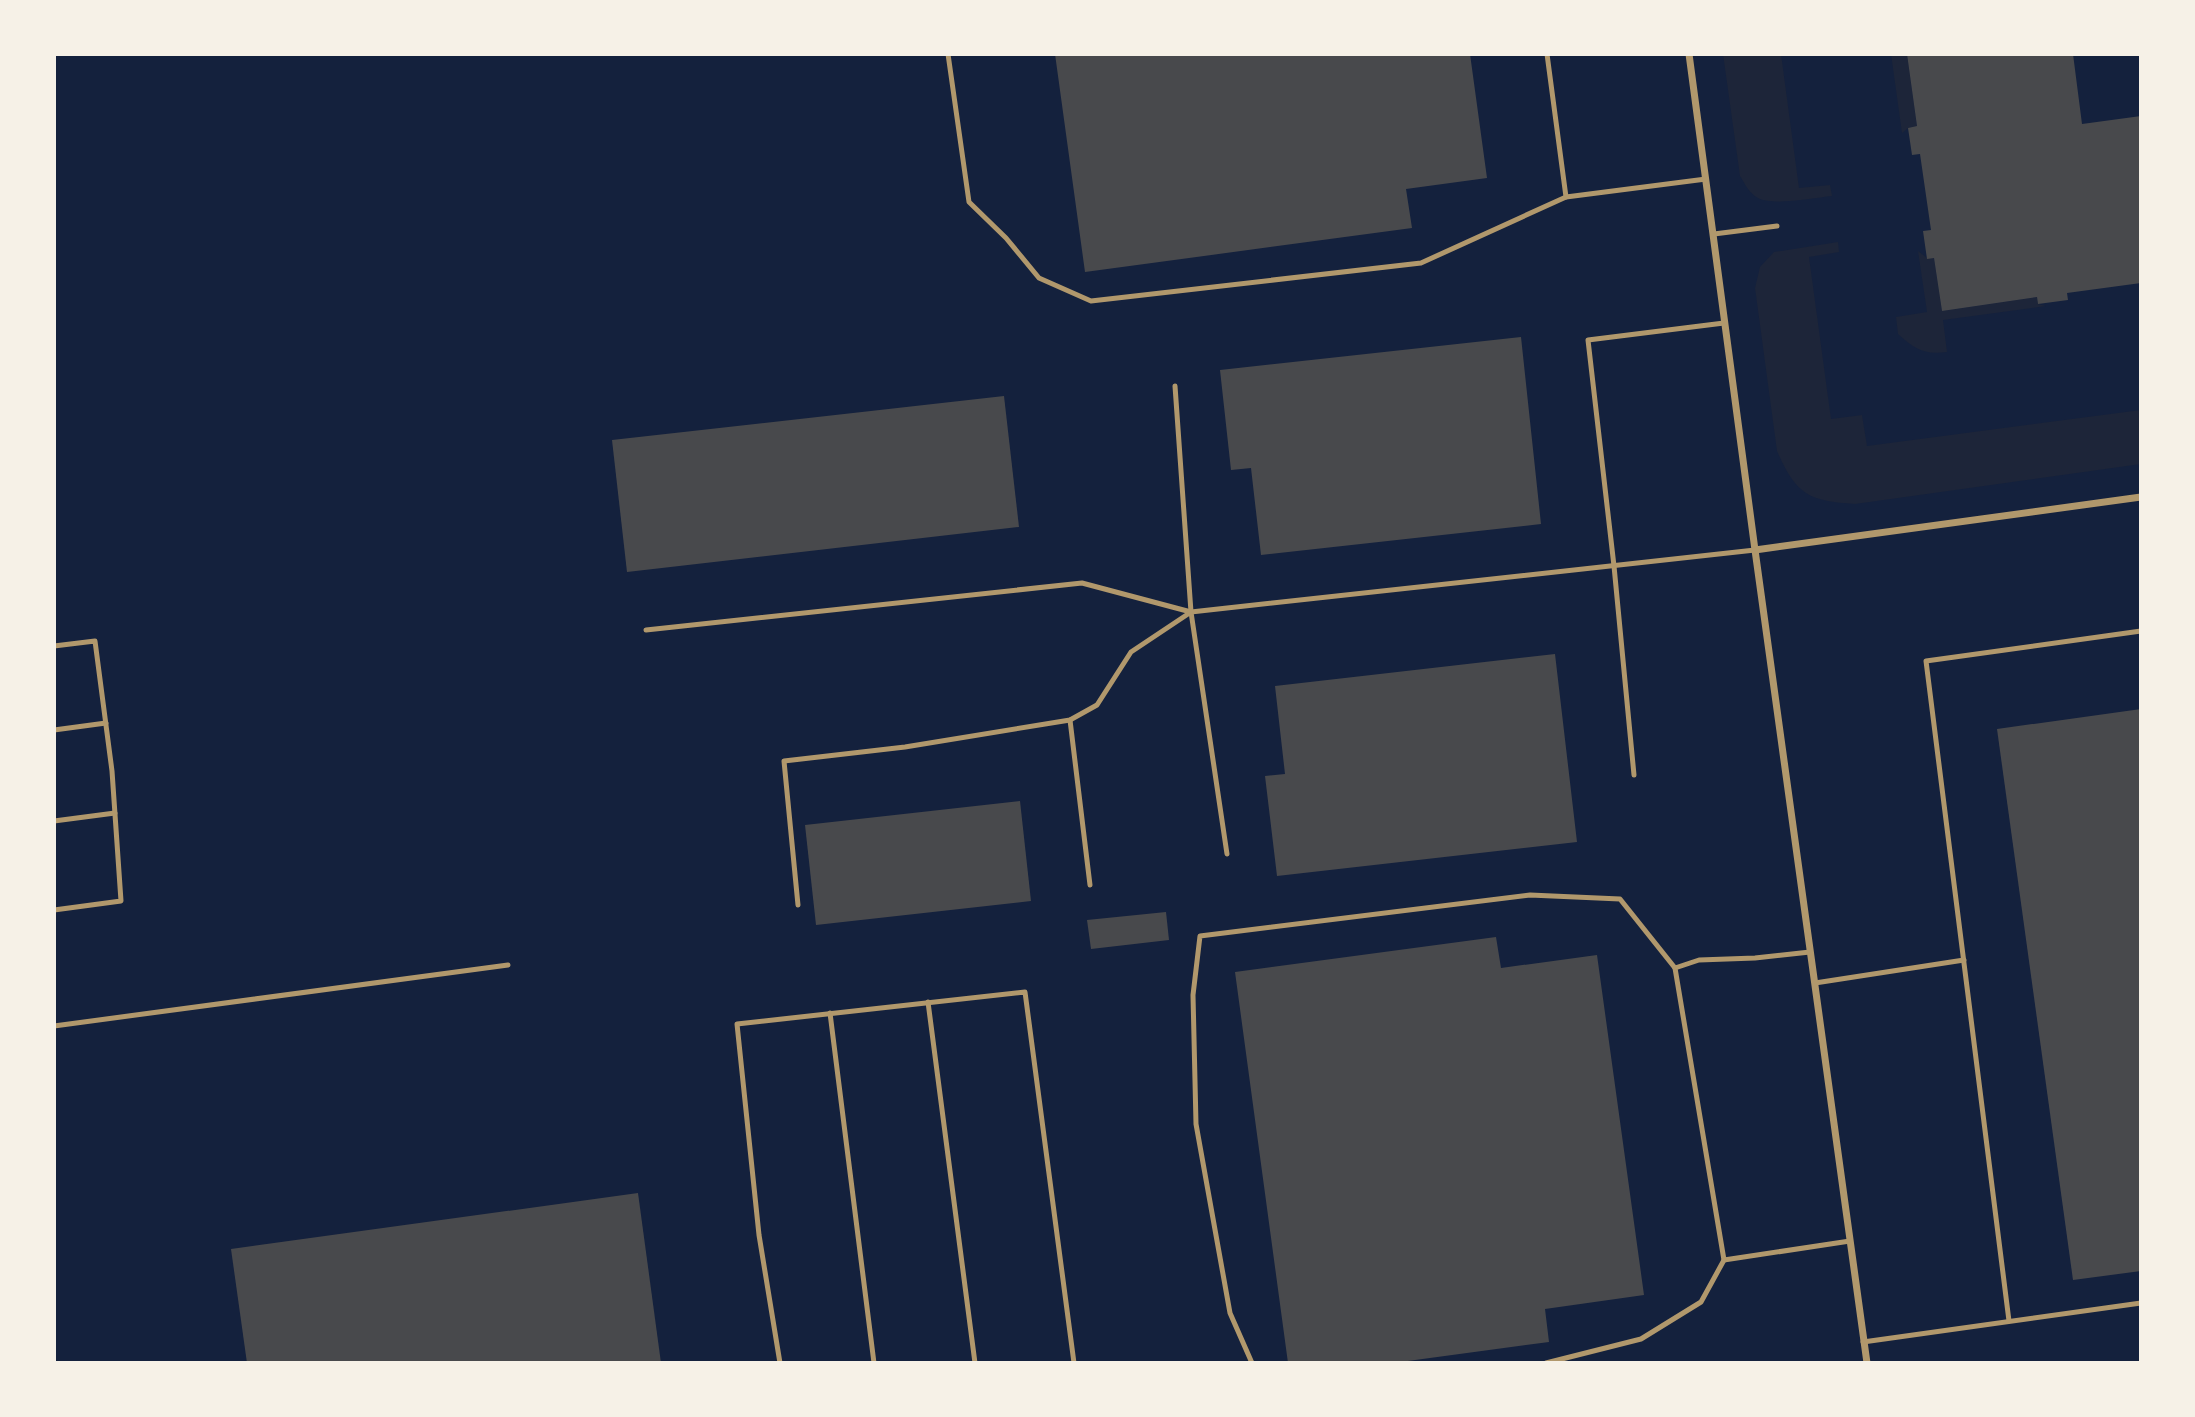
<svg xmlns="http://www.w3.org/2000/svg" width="2195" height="1417" font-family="Cabin,sans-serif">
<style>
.green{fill:#1d2539}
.building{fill:#48494c}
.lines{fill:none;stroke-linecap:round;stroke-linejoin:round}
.service{stroke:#b1986c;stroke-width:5}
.minor{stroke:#b1986c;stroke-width:7}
</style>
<rect width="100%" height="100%" fill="#14213d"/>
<g class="green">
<path d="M1723,54H1781L1799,188L1830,185L1832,196C1813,198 1774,206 1758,198C1749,193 1745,184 1740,176Z"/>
<polygon points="1891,54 1907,54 1917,126 1908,128 1902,133"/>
<path d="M1838,242L1839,252L1809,257L1831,419L1862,415L1867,446L2141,410V464L1855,504C1809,501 1796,495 1777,451L1755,288L1760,267L1774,252Z"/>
<path d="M1918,251L1927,258H1934L1942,311L2037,297L2038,304L2046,306L1943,320L1947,352C1923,355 1915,349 1898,334L1896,317L1927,312Z"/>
</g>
<g class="building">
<polygon points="1055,54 1470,54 1487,178 1406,189 1412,228 1085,272"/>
<polygon points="1907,54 2073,54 2082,124 2141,116 2141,283 2067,293 2068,300 2038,304 2037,297 1942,311 1934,258 1927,259 1923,231 1931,230 1920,154 1912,155 1908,128 1917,126"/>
<polygon points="1521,337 1541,524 1261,555 1251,468 1231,470 1220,370"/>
<polygon points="1004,396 1019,527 627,572 612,440"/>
<polygon points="1555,654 1577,842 1277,876 1265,776 1285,774 1275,686"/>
<polygon points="2141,709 2141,1271 2073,1280 1997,729"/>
<polygon points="1020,801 1031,901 816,925 805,825"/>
<polygon points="1166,912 1169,940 1091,949 1087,920"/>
<polygon points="1496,937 1501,968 1597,955 1644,1295 1545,1309 1549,1342 1393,1363 1288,1363 1235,972"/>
<polygon points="638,1193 661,1363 247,1363 231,1249"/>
</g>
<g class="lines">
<g class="service">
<polyline points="948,54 969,202 1006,238 1039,278 1091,301 1421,263 1566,197"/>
<polyline points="1547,54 1566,197 1706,179"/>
<polyline points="1714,234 1777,226"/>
<polyline points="1175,386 1191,612 1227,854"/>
<polyline points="646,630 1082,583 1191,612 1755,550"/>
<polyline points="54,646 95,641 112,771 121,901 54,910"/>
<polyline points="1070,720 1090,885"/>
<polyline points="54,730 106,723"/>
<polyline points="1634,775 1614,566 1588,340 1724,323"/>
<polyline points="54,821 115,813"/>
<polyline points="798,905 784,761 905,747 1070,720 1097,705 1131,652 1191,612"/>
<polyline points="1810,952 1755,958 1699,960 1675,968 1724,1260 1850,1241"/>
<polyline points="1815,983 1964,960"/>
<polyline points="928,1002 975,1363"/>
<polyline points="830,1013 874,1363"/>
<polyline points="54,1026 508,965"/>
<polyline points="2009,1321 1926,661 2141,631"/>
<polyline points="1863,1342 2141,1303"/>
<polyline points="780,1363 759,1235 737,1024 1025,992 1074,1363"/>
<polyline points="1252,1363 1230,1313 1196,1124 1193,995 1200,936 1530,895 1620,899 1675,968"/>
<polyline points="1546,1363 1641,1339 1701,1302 1724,1260"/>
</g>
<g class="minor">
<polyline points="1689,54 1755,550 1867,1363"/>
<polyline points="1755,550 2141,497"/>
</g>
</g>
<rect width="2195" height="1417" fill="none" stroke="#f6f1e7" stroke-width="112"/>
</svg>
